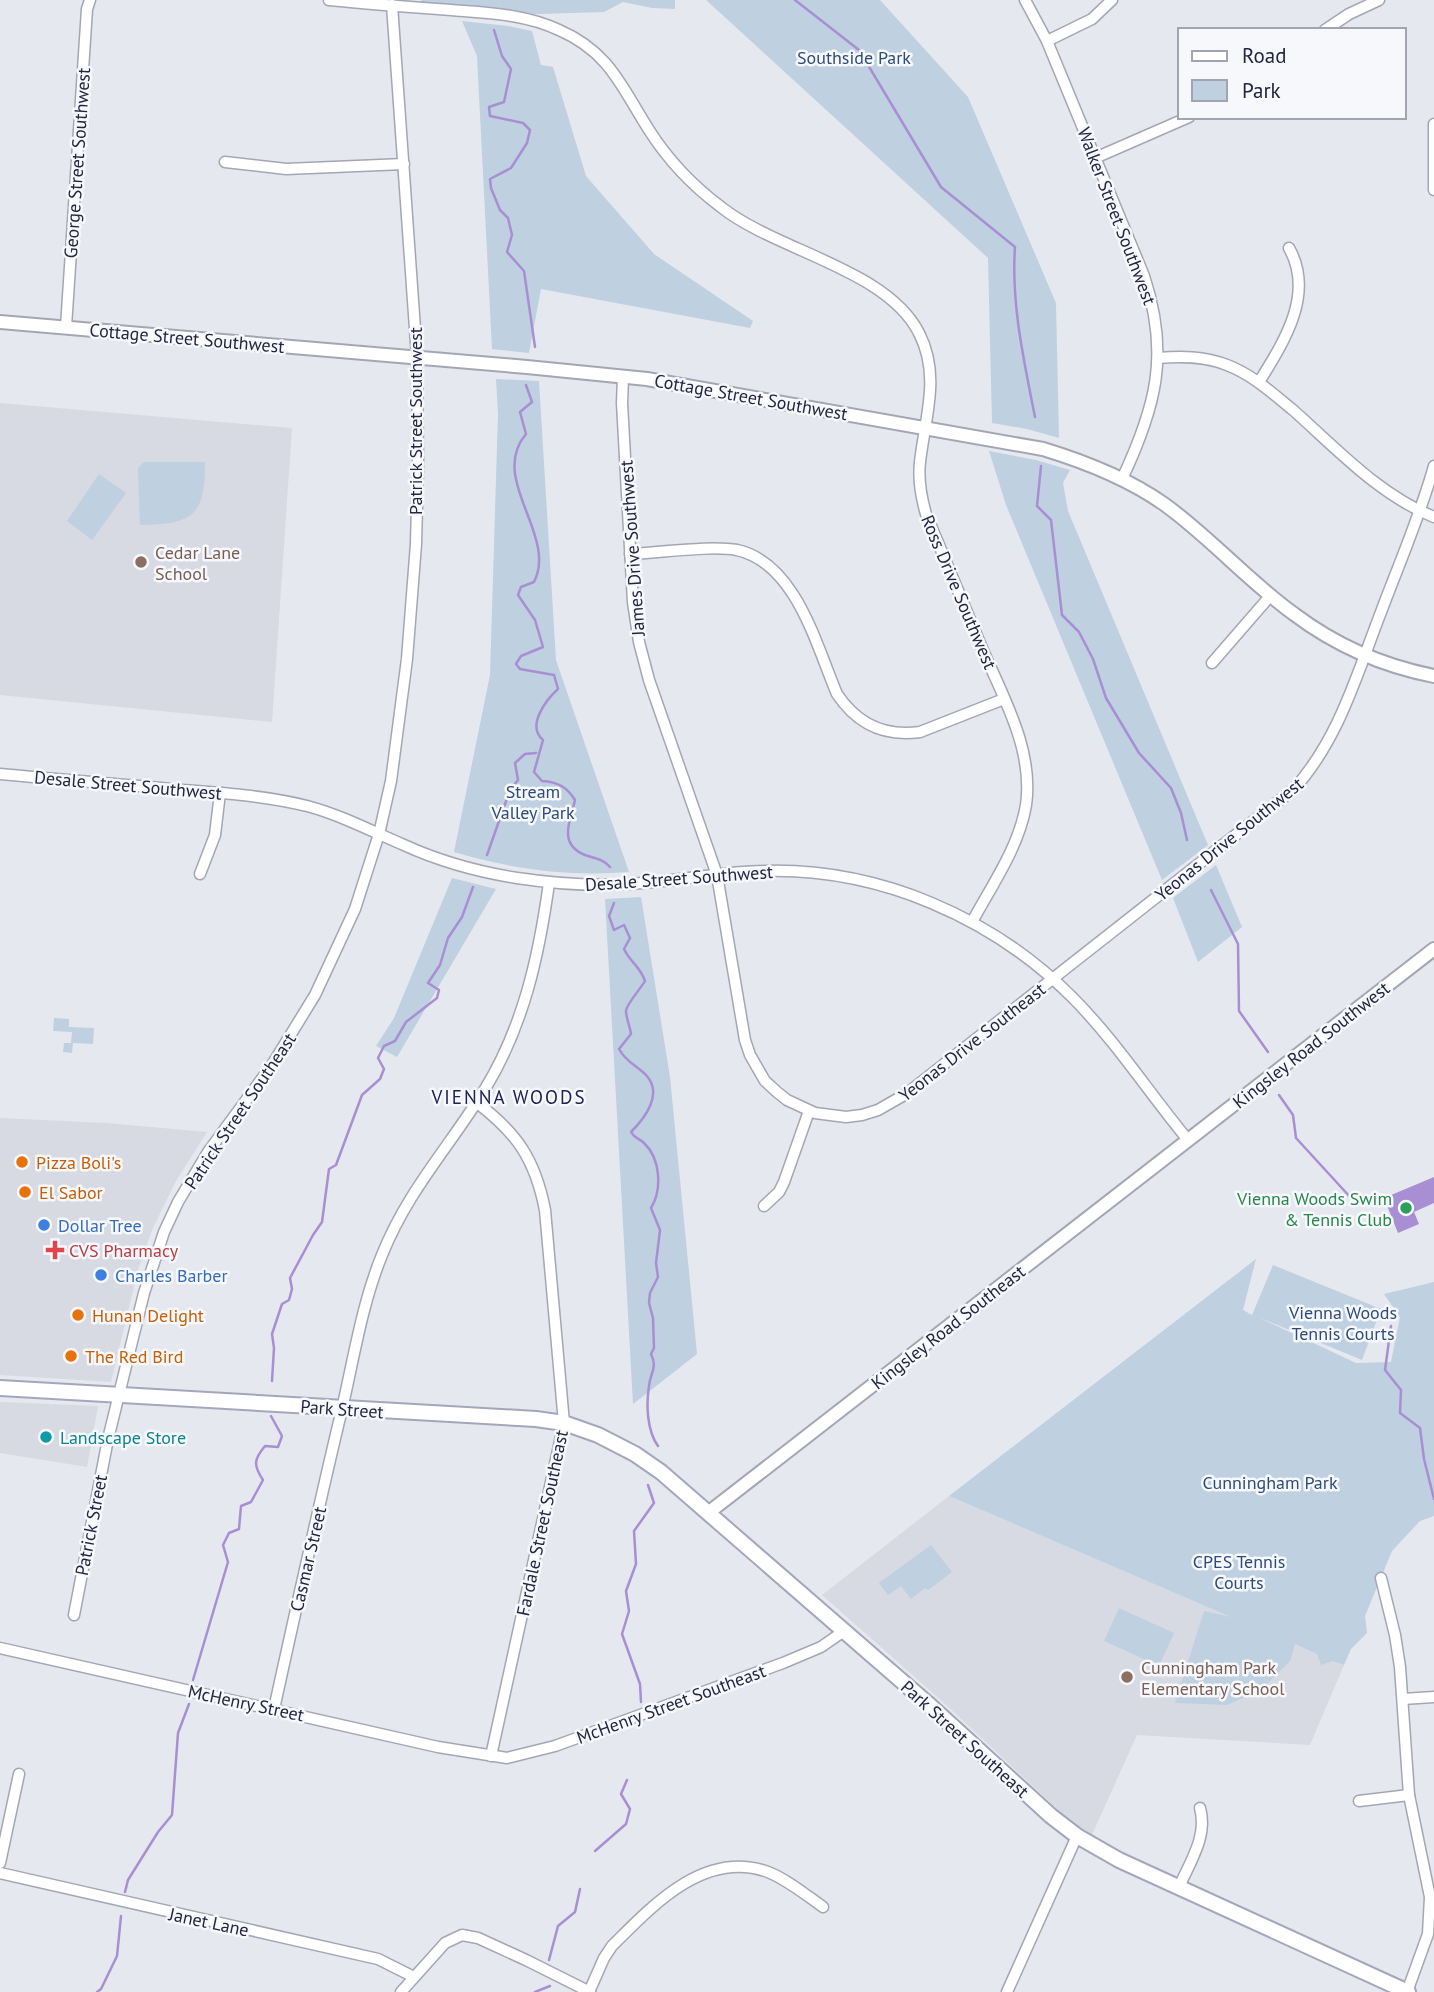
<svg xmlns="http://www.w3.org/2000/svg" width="1434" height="1992" font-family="'PT Sans',sans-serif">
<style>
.built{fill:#d7dae3}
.green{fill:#bfd0e0}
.water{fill:#a88fd3}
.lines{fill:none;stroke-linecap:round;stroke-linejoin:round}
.stream{stroke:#a88fd3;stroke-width:2.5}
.minor-casing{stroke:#a4a6b4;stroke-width:13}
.tertiary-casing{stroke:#a4a6b4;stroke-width:16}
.secondary-casing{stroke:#a4a7bb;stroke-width:18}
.minor{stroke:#fff;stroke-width:10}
.tertiary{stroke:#fff;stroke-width:12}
.secondary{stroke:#fff;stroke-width:14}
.education-dot{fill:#8d6e63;stroke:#f7f8fb;stroke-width:2.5}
.food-dot{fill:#e8710a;stroke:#f7f8fb;stroke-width:2.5}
.leisure-dot{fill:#2e9e5b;stroke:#f7f8fb;stroke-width:2.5}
.shop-dot{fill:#3f7fe0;stroke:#f7f8fb;stroke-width:2.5}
.health-dot{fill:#e0444e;stroke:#f7f8fb;stroke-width:2.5}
.culture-dot{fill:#0f9aa8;stroke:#f7f8fb;stroke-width:2.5}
.labels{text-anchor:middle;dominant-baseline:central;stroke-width:5;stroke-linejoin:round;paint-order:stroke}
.park-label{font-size:18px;fill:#2e4c79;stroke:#f7f8fb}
.street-label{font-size:18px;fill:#242641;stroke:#f7f8fb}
.education-label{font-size:18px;fill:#785e54;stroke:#f7f8fb;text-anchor:start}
.food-label{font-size:18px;fill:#c56008;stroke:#f7f8fb;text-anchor:start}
.leisure-label{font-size:18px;fill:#27864d;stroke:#f7f8fb;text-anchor:end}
.shop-label{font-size:18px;fill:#366cbe;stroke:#f7f8fb;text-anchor:start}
.health-label{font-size:18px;fill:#be3a42;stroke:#f7f8fb;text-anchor:start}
.culture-label{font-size:18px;fill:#0d838f;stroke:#f7f8fb;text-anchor:start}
.neighbourhood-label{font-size:19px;letter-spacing:2px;fill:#202154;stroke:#f7f8fb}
</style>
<rect width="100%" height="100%" fill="#e6e8ef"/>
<g class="built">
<polygon points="0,403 292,428 272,722 0,695"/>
<polygon points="0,1118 107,1123 207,1132 176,1181 152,1230 138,1270 111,1382 0,1375"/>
<polygon points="0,1402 98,1406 87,1467 0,1453"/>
<polygon points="949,1496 1344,1665 1310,1745 1137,1735 1091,1837 1085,1835 944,1703 822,1595"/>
</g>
<g class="green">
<polygon points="421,0 675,0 675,9 652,8 623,2 604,12 508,15 421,8"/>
<polygon points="706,0 880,0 968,97 1056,303 1059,438 1027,429 992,423 988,258"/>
<polygon points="462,21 508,26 532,31 541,65 553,67 586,176 654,254 753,321 750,328 541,289 529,353 492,349 477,56"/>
<path d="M496,379L539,381L556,660L629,872C569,877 511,869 454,852L490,675L498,414Z"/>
<polygon points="989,451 1036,460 1070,470 1063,483 1068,511 1208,845 1162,880 1006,505"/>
<path d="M144,462H205C205,516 193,524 140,525L138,472V468Z"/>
<polygon points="99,474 126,493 92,540 67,521"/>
<polygon points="1216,865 1242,927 1198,962 1173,898"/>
<polygon points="452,878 496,889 397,1057 376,1046 394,1018"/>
<polygon points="641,897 670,1077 697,1354 633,1404 605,899"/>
<polygon points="54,1018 69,1019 69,1027 94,1028 93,1044 73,1043 72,1053 63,1052 64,1043 71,1043 72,1032 53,1031"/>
<polygon points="1256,1259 1243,1310 1252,1315 1273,1265 1381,1309 1362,1360 1258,1317 1356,1363 1391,1362 1400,1317 1384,1294 1434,1282 1434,1516 1420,1521 1392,1551 1365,1616 1367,1633 1351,1649 1344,1665 1333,1661 1321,1665 1317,1654 1295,1644 1290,1661 1261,1690 1227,1705 1175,1703 1204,1611 1231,1617 949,1496"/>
<polygon points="931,1545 952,1572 928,1590 925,1588 911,1599 901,1586 888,1595 879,1583"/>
<polygon points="1119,1608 1174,1633 1159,1666 1104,1641"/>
</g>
<polygon class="water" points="1434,1177 1434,1203 1414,1212 1419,1224 1398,1233 1384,1198"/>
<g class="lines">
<g class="stream">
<path d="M795,0L859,50L941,187L1015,247C1011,304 1024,361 1035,417"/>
<polyline points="494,30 502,56 511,69 504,102 489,107 490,116 523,123 530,130 527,143 511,168 490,179 491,188 500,210 508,218 512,235 507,252 524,271 535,347"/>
<path d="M526,385L532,402L520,412L526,434C488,479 558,535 534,582L521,587L518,595L535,620L543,647L521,656L516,664L520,669L554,675L558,689C546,700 526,726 543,740L534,772L542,781C558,782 567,787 575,800C571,819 557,844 585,855C594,858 603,859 610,867"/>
<polyline points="1041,466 1037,506 1051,520 1062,615 1079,632 1093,659 1106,698 1139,753 1171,788 1181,813 1187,840"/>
<polyline points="487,855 510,790 518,780 515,763 525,754 536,753"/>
<polyline points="1211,890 1238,944 1239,1011 1268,1052"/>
<path d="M614,903L609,916L614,930L624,925L630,938L624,949C630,962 640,966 645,981C641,988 626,1005 626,1011C626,1018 630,1026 631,1034L619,1049C626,1062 636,1065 646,1075C664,1094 644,1119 631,1132C635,1139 639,1138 644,1143C661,1159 662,1190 651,1208L660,1230L656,1263L658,1277L650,1293L649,1303L653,1318L654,1348L651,1354C658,1368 650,1373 649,1386C646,1405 647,1431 658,1446"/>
<polyline points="1279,1095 1293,1115 1296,1138 1351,1198"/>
<polyline points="1391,1326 1385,1370 1401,1390 1400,1413 1420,1428 1424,1459 1434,1499"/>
<polyline points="272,1381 274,1348 272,1334 282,1304 289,1300 292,1289 290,1278 313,1235 322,1222 329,1169 336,1165 362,1095 380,1079 384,1069 378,1058 384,1046 395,1041 406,1022 437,998 439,990 428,983 440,965 448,938 462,917 473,887"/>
<path d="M193,1680L228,1562L223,1545L229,1533L239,1529L241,1506L251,1502L263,1480C253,1465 254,1459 265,1446L278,1447L282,1436L271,1416"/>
<polyline points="641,1702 640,1684 622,1634 629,1611 626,1591 636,1564 634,1531 654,1503 648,1485"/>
<polyline points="595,1851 626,1824 630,1809 621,1794 627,1780"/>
<polyline points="125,1892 128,1880 158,1832 172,1815 178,1733 189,1704"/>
<polyline points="549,1960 558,1926 575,1912 580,1889"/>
<polyline points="97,1992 101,1989 117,1956 121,1916"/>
<polyline points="535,1992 550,1986"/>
</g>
<defs>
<g id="minor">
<path d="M329,0C370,4 410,7 451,10C488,13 525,14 559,30C610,52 622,88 649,130C668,160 693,186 721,207C776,251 887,269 919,333C941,376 925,417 920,462C918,480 921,497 926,514C945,559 963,603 982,648C1003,697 1034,750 1026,805C1019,847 992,885 972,922"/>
<path d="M1025,0L1047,41L1144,276C1170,354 1156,407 1122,479"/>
<polyline points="1325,30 1349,14 1379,0"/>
<polyline points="1047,41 1092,19 1112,0"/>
<polyline points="1434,124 1434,190"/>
<polyline points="1095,158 1189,117"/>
<polyline points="225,162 286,169 404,164"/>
<polyline points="66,327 87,9 90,0"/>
<path d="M1158,358C1181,356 1204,356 1227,365C1253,375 1272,393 1293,410C1337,449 1379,495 1434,517"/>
<path d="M623,377L622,403L633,602L639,642L649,680L717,875L745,1040L750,1055L765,1081L777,1092L787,1100L815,1113L846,1117L862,1115L878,1110L906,1094L1294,789C1339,739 1357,674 1381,612C1399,564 1420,516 1434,466"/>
<path d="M1259,382C1284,342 1315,294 1289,248"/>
<path d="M630,554C659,553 711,545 737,550C796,563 816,645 837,694C857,724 884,737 920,732L1004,699"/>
<polyline points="1212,663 1271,595"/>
<path d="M0,774C61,780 122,784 183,790C225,793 266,796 307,806C341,815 371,831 404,845C439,861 479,872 517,878C563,885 608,887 654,882C691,879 728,871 765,871C879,868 992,917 1072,997C1115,1040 1149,1093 1188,1140"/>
<polyline points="200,874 215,835 220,793"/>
<path d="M476,1102C517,1133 535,1159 545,1210L564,1423L491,1756"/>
<polyline points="764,1206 779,1192 784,1182 809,1111"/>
<polyline points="1381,1578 1395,1635 1400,1667 1409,1795 1430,1897 1428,1934 1407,1992"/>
<polyline points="74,1615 108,1439 144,1293 164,1232 178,1202 208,1152 272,1065 315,995 355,909 379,834 391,781 407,659 416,544 418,467 417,357 392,5"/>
<polyline points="0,1648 438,1747 507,1758 555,1746 783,1663 821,1647 844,1631"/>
<polyline points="1403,1699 1434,1697"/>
<path d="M274,1709C296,1609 318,1509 342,1409C354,1357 362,1304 382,1255C408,1190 450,1146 485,1089C524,1025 539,955 549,883"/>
<polyline points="1359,1801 1409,1795"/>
<polyline points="0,1863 19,1774"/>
<polyline points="0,1873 378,1959 414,1977"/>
<path d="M1179,1887C1190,1862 1208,1836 1200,1808"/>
<polyline points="401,1992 445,1943 462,1935 478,1938 526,1960 590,1992"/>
<path d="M589,1992L604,1958L612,1946C653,1905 705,1849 768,1872C788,1880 806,1895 823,1907"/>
<polyline points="1007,1992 1077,1836"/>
</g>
<g id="tertiary">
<path d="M0,322L527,367L647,379L1043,449C1086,462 1127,478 1164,504C1210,537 1248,581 1294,614C1335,645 1383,666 1434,676"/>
<polyline points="708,1513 1434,949"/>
</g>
<polyline id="secondary" points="0,1388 536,1419 564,1423 598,1435 635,1454 661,1472 927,1703 1051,1816 1077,1836 1119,1860 1408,1992"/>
</defs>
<use href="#minor" class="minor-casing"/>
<use href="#tertiary" class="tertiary-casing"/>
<use href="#secondary" class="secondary-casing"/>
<use href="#minor" class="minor"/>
<use href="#tertiary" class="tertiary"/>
<use href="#secondary" class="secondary"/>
</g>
<g class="education-dot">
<circle cx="141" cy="562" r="7"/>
<circle cx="1127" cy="1677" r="7"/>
</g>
<g class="food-dot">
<circle cx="22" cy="1162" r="7"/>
<circle cx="25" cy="1192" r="7"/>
<circle cx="78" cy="1315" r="7"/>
<circle cx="71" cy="1356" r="7"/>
</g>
<circle class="leisure-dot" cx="1406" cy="1208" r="7"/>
<g class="shop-dot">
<circle cx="44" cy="1225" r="7"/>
<circle cx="101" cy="1275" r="7"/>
</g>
<path class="health-dot" d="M51.5 1239.5h7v7h7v7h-7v7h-7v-7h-7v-7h7z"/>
<circle class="culture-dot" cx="46" cy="1437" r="7"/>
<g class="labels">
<g class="park-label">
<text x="854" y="57">Southside Park</text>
<text x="533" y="791">Stream<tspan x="533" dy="21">Valley Park</tspan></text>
<text x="1343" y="1312">Vienna Woods<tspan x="1343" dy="21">Tennis Courts</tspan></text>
<text x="1270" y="1482">Cunningham Park</text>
<text x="1239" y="1561">CPES Tennis<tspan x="1239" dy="21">Courts</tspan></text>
</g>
<g class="street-label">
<text transform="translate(77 163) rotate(-86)">George Street Southwest</text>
<text transform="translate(1117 216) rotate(69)">Walker Street Southwest</text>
<text transform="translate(187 338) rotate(5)">Cottage Street Southwest</text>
<text transform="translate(751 397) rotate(10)">Cottage Street Southwest</text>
<text transform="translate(415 421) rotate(-90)">Patrick Street Southwest</text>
<text transform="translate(632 548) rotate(-94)">James Drive Southwest</text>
<text transform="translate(959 592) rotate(67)">Ross Drive Southwest</text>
<text transform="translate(128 785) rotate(5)">Desale Street Southwest</text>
<text transform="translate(1229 839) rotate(-39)">Yeonas Drive Southwest</text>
<text transform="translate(679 878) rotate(-4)">Desale Street Southwest</text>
<text transform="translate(972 1042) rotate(-38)">Yeonas Drive Southeast</text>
<text transform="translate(1311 1045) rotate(-38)">Kingsley Road Southwest</text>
<text transform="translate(240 1111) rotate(-56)">Patrick Street Southeast</text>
<text transform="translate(948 1327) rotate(-38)">Kingsley Road Southeast</text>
<text transform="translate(342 1409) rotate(4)">Park Street</text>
<text transform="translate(542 1523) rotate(-78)">Fardale Street Southeast</text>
<text transform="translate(91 1525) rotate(-79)">Patrick Street</text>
<text transform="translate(308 1559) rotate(-77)">Casmar Street</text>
<text transform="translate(246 1703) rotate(12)">McHenry Street</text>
<text transform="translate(671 1704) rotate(-20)">McHenry Street Southeast</text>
<text transform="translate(965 1739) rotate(42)">Park Street Southeast</text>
<text transform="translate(209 1922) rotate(12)">Janet Lane</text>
</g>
<g class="education-label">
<text x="155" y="552">Cedar Lane<tspan x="155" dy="21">School</tspan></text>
<text x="1141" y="1667">Cunningham Park<tspan x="1141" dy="21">Elementary School</tspan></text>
</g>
<g class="food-label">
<text x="36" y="1162">Pizza Boli's</text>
<text x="39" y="1192">El Sabor</text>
<text x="92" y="1315">Hunan Delight</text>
<text x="85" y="1356">The Red Bird</text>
</g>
<g class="leisure-label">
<text x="1392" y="1198">Vienna Woods Swim<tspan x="1392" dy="21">&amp; Tennis Club</tspan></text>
</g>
<g class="shop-label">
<text x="58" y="1225">Dollar Tree</text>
<text x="115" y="1275">Charles Barber</text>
</g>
<g class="health-label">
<text x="69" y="1250">CVS Pharmacy</text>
</g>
<g class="culture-label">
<text x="60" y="1437">Landscape Store</text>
</g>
<g class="neighbourhood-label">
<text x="509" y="1097">VIENNA WOODS</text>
</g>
</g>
<rect x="1178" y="28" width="228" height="91" fill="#f7f8fb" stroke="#a3a4b1" stroke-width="2"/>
<rect x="1192" y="51" width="35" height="10" fill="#ffffff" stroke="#a3a4b1" stroke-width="2"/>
<text x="1242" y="63" font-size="21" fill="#242641">Road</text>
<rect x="1192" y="80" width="35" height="21" fill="#bfd0e0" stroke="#a3a4b1" stroke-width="2"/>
<text x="1242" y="98" font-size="21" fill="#242641">Park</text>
</svg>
